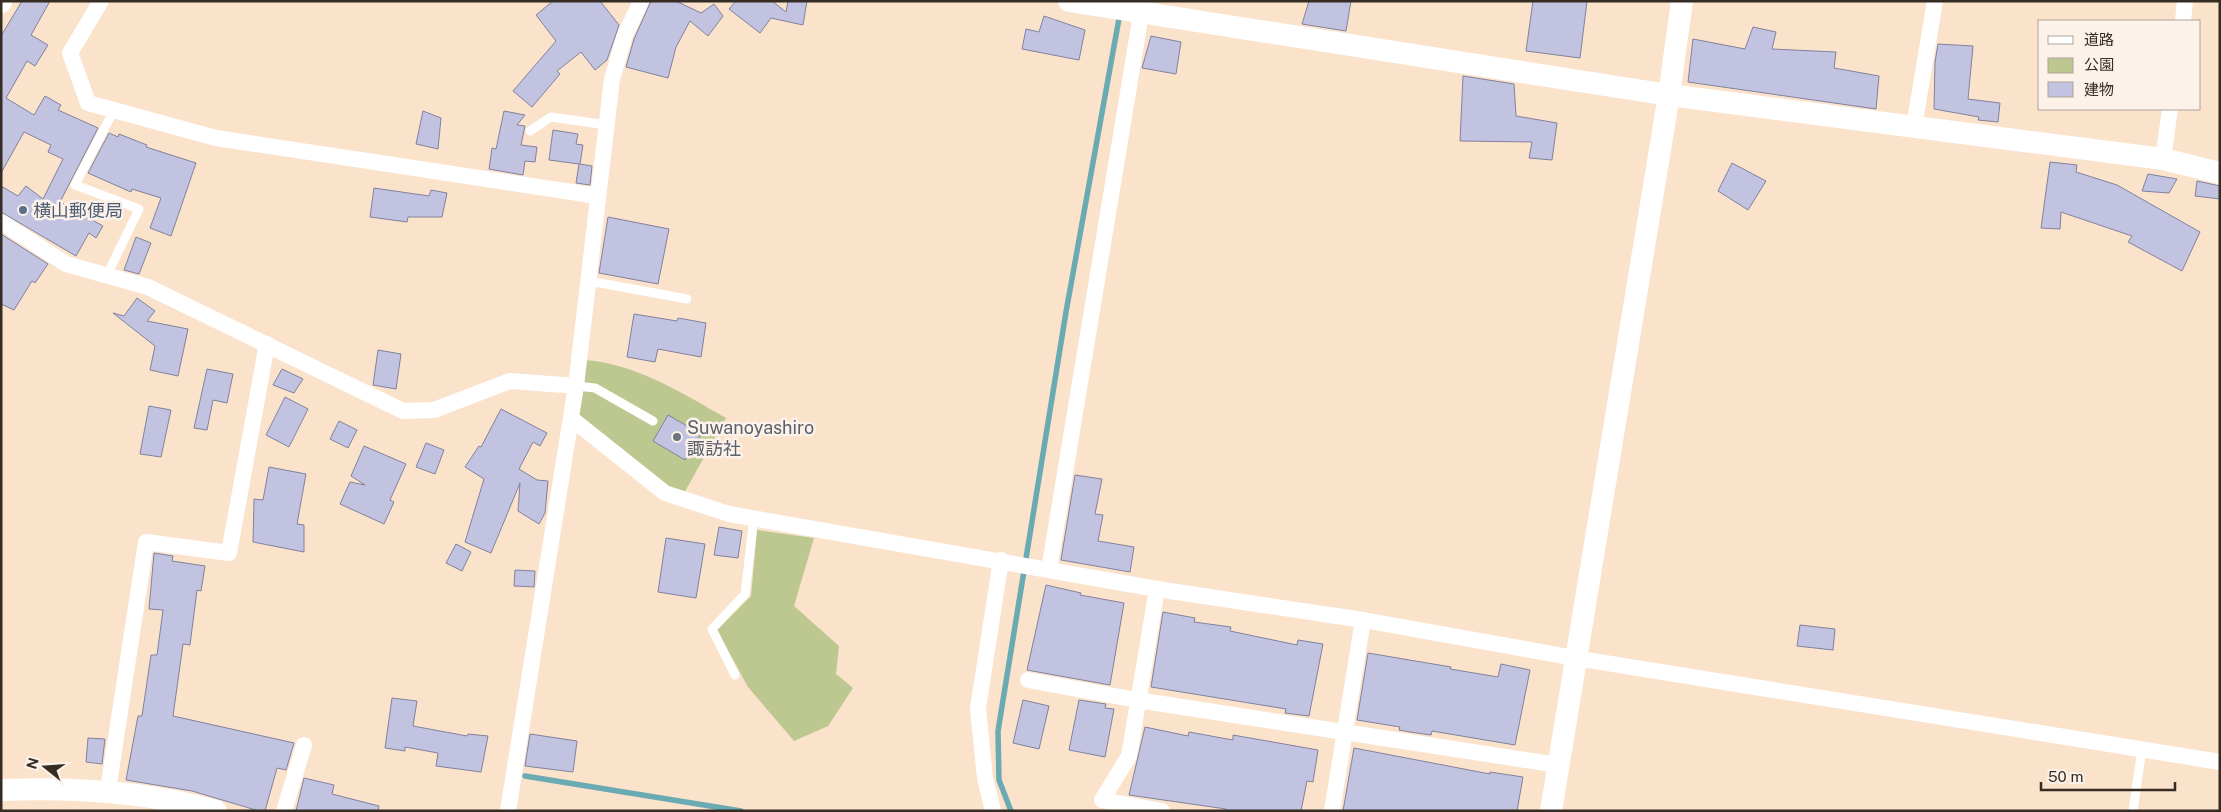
<svg xmlns="http://www.w3.org/2000/svg" width="2221" height="812" font-family="'Public Sans','Noto Sans JP',sans-serif">
<style>
.green{fill:#bdc790}
.lines{fill:none;stroke-linecap:round;stroke-linejoin:round}
.stream{stroke:#6aaab3;stroke-width:5.5}
.building{fill:#c1c3e0;stroke:#80829d}
.lane{stroke:#fff;stroke-width:9}
.street{stroke:#fff;stroke-width:16}
.secondary{stroke:#fff;stroke-width:22}
.service-dot{fill:#5c6f8a;stroke:#fcf2e9;stroke-width:2}
.worship-dot{fill:#6b7280;stroke:#fcf2e9;stroke-width:2}
.labels{text-anchor:middle;dominant-baseline:central;stroke-width:5;stroke-linejoin:round;paint-order:stroke}
.service-label{font-size:18px;fill:#4e5e75;stroke:#fcf2e9;text-anchor:start}
.worship-label{font-size:18px;fill:#5b616d;stroke:#fcf2e9;text-anchor:start}
</style>
<rect width="100%" height="100%" fill="#fbe2cb"/>
<g class="green">
<path d="M583,360C635,363 682,393 726,418L683,495L667,488L575,418Z"/>
<polygon points="757,530 814,538 794,606 839,646 836,674 853,688 828,726 794,741 748,687 717,630 751,596"/>
</g>
<g class="lines">
<g class="stream">
<polyline points="525,776 741,811"/>
<polyline points="1011,811 999,780 998,731 1066,312 1120,13"/>
</g>
</g>
<g class="building">
<polygon points="22,1 50,1 31,35 48,45 35,66 27,61 6,98 34,115 45,96 61,105 58,110 98,128 60,202 103,226 96,238 89,233 76,256 1,212 1,186 18,196 26,186 43,199 63,159 48,152 51,145 24,132 1,173 1,36"/>
<polygon points="553,1 600,1 619,25 607,60 595,70 581,52 557,71 560,74 532,107 513,91 556,41 536,15"/>
<polygon points="651,1 676,1 701,13 714,4 723,16 708,36 690,21 676,47 668,78 626,67 634,39"/>
<polygon points="736,1 772,1 786,12 788,1 807,1 803,25 771,18 760,33 729,9"/>
<polygon points="1309,1 1351,1 1346,31 1302,24"/>
<polygon points="1533,1 1587,1 1580,58 1526,51"/>
<polygon points="1044,16 1085,30 1079,60 1022,49 1026,29 1039,32"/>
<polygon points="1753,27 1776,32 1772,49 1836,52 1834,68 1879,76 1876,109 1688,82 1693,39 1745,49"/>
<polygon points="1151,36 1181,42 1176,74 1142,68"/>
<polygon points="1938,44 1973,46 1968,99 2000,103 1998,122 1978,120 1979,117 1934,109 1935,62"/>
<polygon points="1463,76 1514,84 1516,116 1557,123 1552,160 1529,158 1532,142 1460,141"/>
<polygon points="423,111 441,118 438,149 416,144"/>
<polygon points="504,111 525,115 517,125 525,126 521,145 537,147 535,162 525,161 523,175 489,169 492,148 496,149"/>
<polygon points="553,130 578,134 576,144 583,145 580,164 592,166 590,185 576,183 579,164 549,160"/>
<polygon points="109,133 118,137 119,134 147,145 146,147 196,163 171,236 150,228 161,198 132,189 131,192 88,173"/>
<polygon points="2050,162 2077,165 2076,172 2117,185 2200,232 2182,271 2128,242 2132,236 2061,212 2060,229 2041,228"/>
<polygon points="1732,163 1766,181 1748,210 1718,191"/>
<polygon points="2148,174 2177,179 2169,193 2142,191"/>
<polygon points="2197,181 2220,186 2220,199 2195,196"/>
<polygon points="374,188 429,196 431,190 447,193 442,217 408,217 407,222 370,217"/>
<polygon points="608,217 669,229 658,284 599,273"/>
<polygon points="1,234 48,264 35,283 32,281 14,310 1,304"/>
<polygon points="136,237 151,243 139,274 124,270"/>
<polygon points="137,298 155,311 147,321 188,329 178,376 150,370 155,346 113,313 124,316"/>
<polygon points="634,314 677,321 678,318 706,323 701,357 658,349 655,362 627,357"/>
<polygon points="378,350 401,354 396,389 373,385"/>
<polygon points="207,369 233,374 227,403 213,400 207,430 194,428"/>
<polygon points="282,369 303,379 294,393 273,385"/>
<polygon points="285,397 308,409 289,447 266,435"/>
<polygon points="149,406 171,410 161,457 140,454"/>
<polygon points="501,409 547,433 540,446 533,442 519,469 537,480 548,481 545,513 539,524 518,511 520,483 491,553 465,542 484,479 465,467 479,446 481,447"/>
<polygon points="668,415 701,434 685,460 653,441"/>
<polygon points="339,421 357,430 348,448 330,439"/>
<polygon points="426,443 444,450 435,474 416,467"/>
<polygon points="364,446 406,464 390,500 394,502 384,524 340,504 350,482 365,485 351,476"/>
<polygon points="269,467 306,474 297,524 304,525 304,552 253,542 254,499 263,500"/>
<polygon points="1075,475 1102,479 1095,514 1103,515 1098,541 1134,547 1130,572 1061,560"/>
<polygon points="719,527 742,531 738,558 714,555"/>
<polygon points="666,538 705,544 696,598 658,592"/>
<polygon points="456,544 471,552 462,571 446,563"/>
<polygon points="154,553 173,556 172,561 205,566 201,591 197,590 190,645 183,644 173,716 294,743 286,770 277,768 265,811 259,811 192,791 126,780 138,716 142,716 151,655 157,655 163,610 149,609"/>
<polygon points="515,570 535,571 534,587 514,586"/>
<polygon points="1046,585 1081,593 1080,595 1124,603 1110,685 1027,670"/>
<polygon points="1163,612 1195,618 1194,622 1231,627 1230,631 1297,645 1298,640 1323,644 1309,716 1285,713 1286,709 1151,687"/>
<polygon points="1800,625 1835,629 1833,650 1797,646"/>
<polygon points="1368,653 1451,667 1450,669 1498,677 1501,664 1530,670 1515,745 1432,731 1431,735 1410,732 1399,730 1400,727 1357,720"/>
<polygon points="392,698 417,701 413,726 467,736 468,734 488,736 481,772 436,766 438,753 405,747 405,751 385,748"/>
<polygon points="1023,700 1049,706 1039,749 1013,743"/>
<polygon points="1079,700 1106,704 1105,708 1114,709 1105,757 1069,750"/>
<polygon points="1145,727 1188,736 1189,732 1233,740 1233,735 1318,750 1313,782 1307,781 1301,811 1225,811 1226,809 1129,795"/>
<polygon points="530,734 577,741 573,772 525,766"/>
<polygon points="88,738 105,739 102,764 86,762"/>
<polygon points="1354,748 1490,774 1490,772 1523,777 1517,811 1343,811"/>
<polygon points="304,778 334,785 332,794 379,806 378,811 296,811"/>
</g>
<g class="lines">
<g class="lane">
<polyline points="530,131 551,117 607,125"/>
<polyline points="107,275 139,209 75,185 114,110"/>
<polyline points="589,281 687,299"/>
<polyline points="576,386 595,388 653,421"/>
<polyline points="735,675 712,629 745,594 754,517"/>
<polyline points="2133,811 2142,749"/>
</g>
<g class="street">
<polyline points="101,1 70,53 88,103 216,138 598,196"/>
<polyline points="2183,21 2185,1"/>
<polyline points="1914,127 1935,1"/>
<polyline points="2163,159 2170,109"/>
<polyline points="1,222 66,264 148,287 403,411 434,410 510,381 576,386"/>
<polyline points="572,419 665,493 729,514 1157,589 1363,620 1575,658 2220,762"/>
<polyline points="1049,570 1143,2"/>
<polyline points="1157,589 1129,756 1102,800 1162,811"/>
<polyline points="1028,680 1137,700 1558,765"/>
<polyline points="108,790 146,542 229,553 267,344"/>
<polyline points="284,811 304,745"/>
<polyline points="508,811 576,386 612,79 625,35 641,1"/>
<polyline points="993,811 985,778 978,708 1001,560"/>
<polyline points="1332,811 1363,620"/>
</g>
<g class="secondary">
<polyline points="1069,1 1669,95 2163,159 2220,173"/>
<polyline points="1,2 1,1"/>
<path d="M1,790C73,787 146,791 216,811"/>
<polyline points="1551,811 1669,95 1682,1"/>
</g>
</g>
<circle class="service-dot" cx="23" cy="210" r="5"/>
<circle class="worship-dot" cx="677" cy="437" r="5"/>
<g class="labels">
<g class="service-label">
<text x="33" y="210">横山郵便局</text>
</g>
<g class="worship-label">
<text x="687" y="427">Suwanoyashiro<tspan x="687" dy="21">諏訪社</tspan></text>
</g>
</g>
<rect width="2221" height="812" fill="none" stroke="#352c23" stroke-width="5"/>
<rect x="2038" y="20" width="162" height="90" fill="#fcf2e9" stroke="#aca39a"/>
<rect x="2048" y="36" width="25" height="8" fill="#ffffff" stroke="#aca39a"/>
<text x="2084" y="45" font-size="15" fill="#352c23">道路</text>
<rect x="2048" y="58" width="25" height="15" fill="#bdc790" stroke="#aca39a"/>
<text x="2084" y="70" font-size="15" fill="#352c23">公園</text>
<rect x="2048" y="82" width="25" height="15" fill="#c1c3e0" stroke="#aca39a"/>
<text x="2084" y="95" font-size="15" fill="#352c23">建物</text>
<g transform="translate(45 767) rotate(287)" stroke="#fcf2e9" stroke-width="4" paint-order="stroke">
<path d="M0-4L9 19L0 12L-9 19Z" fill="#352c23"/>
<text y="-8" font-size="14" font-weight="bold" text-anchor="middle" fill="#352c23">N</text>
</g>
<path d="M2041 782v8h134v-8" fill="none" stroke="#352c23" stroke-width="2.5"/>
<text x="2048" y="782" font-size="15" fill="#352c23" stroke="#fcf2e9" stroke-width="4" paint-order="stroke">50 m</text>
</svg>
